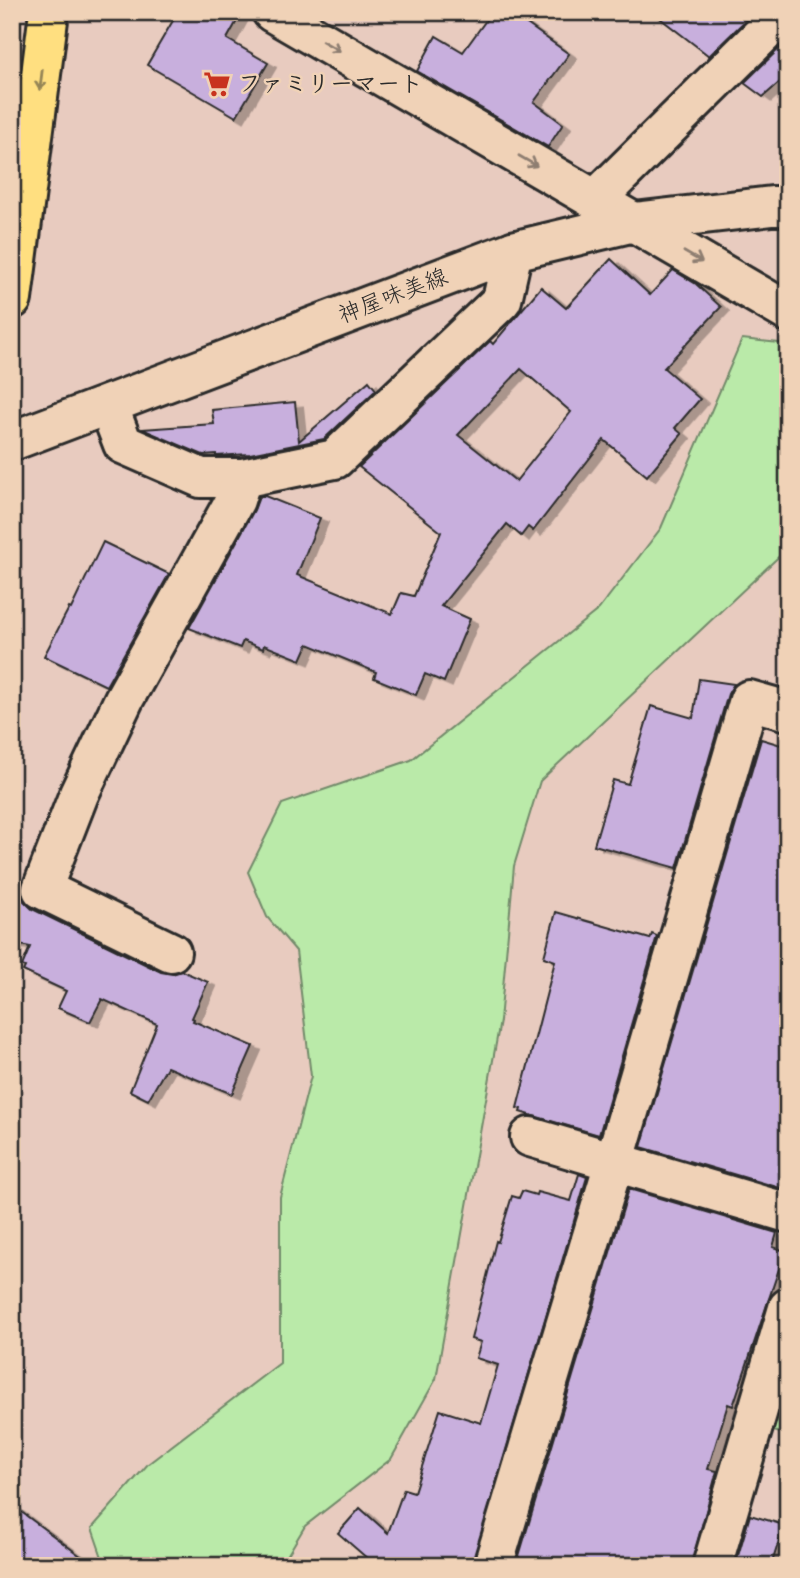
<svg xmlns="http://www.w3.org/2000/svg" width="800" height="1578" font-family="'Architects Daughter','Klee One',sans-serif">
<style>
.green{fill:#baeaa9;stroke:#728a6a;stroke-width:2}
.building{fill:#c8afdd;stroke:#2b2b2b;stroke-width:2;fill-rule:evenodd;filter:url(#shadow)}
.lines{fill:none;stroke-linecap:round;stroke-linejoin:round}
.street-casing{stroke:#2b2b2b;stroke-width:44}
.secondary-casing{stroke:#2b2b2b;stroke-width:44}
.highway-casing{stroke:#2b2b2b;stroke-width:44}
.street{stroke:#f0d2b7;stroke-width:38}
.secondary{stroke:#f0d2b7;stroke-width:38}
.highway{stroke:#ffdf80;stroke-width:38}
.oneway{stroke:#8e7e71}
.oneway2{stroke:#958556}
.labels{text-anchor:middle;dominant-baseline:central;stroke-width:5;stroke-linejoin:round;paint-order:stroke}
.poi-label{font-size:23px;font-weight:bold;fill:#2b2b2b;stroke:#f0d2b7;text-anchor:start}
.street-label{font-size:23px;fill:#2b2b2b;stroke:#f0d2b7}
</style>
<defs>
<filter id="shadow"><feDropShadow dx="8" dy="4.5" stdDeviation="0" flood-color="#0004"/></filter>
</defs>
<rect width="100%" height="100%" fill="#e8cbbf"/>
<filter id="ink" filterUnits="userSpaceOnUse"><feTurbulence type="fractalNoise" baseFrequency=".0143" numOctaves="2"/><feDisplacementMap in="SourceGraphic" scale="14" xChannelSelector="R" yChannelSelector="G"/><feConvolveMatrix kernelMatrix="1 2 1 2 8 2 1 2 1" color-interpolation-filters="sRGB"/></filter>
<g filter="url(#ink)">
<g class="green">
<polygon points="742,339 788,344 788,548 540,781 514,866 500,1021 436,1379 391,1459 305,1526 281,1566 105,1566 92,1528 148,1464 280,1363 280,1197 311,1076 296,951 267,917 248,872 282,804 411,760 599,609 661,528"/>
<polygon points="788,1372 788,1435 770,1430"/>
</g>
<g class="building">
<polygon points="178,12 242,12 227,39 268,63 236,117 147,65"/>
<polygon points="492,12 510,12 569,54 534,102 563,124 548,147 417,71 436,36 463,52"/>
<polygon points="652,12 754,12 709,56"/>
<polygon points="788,40 788,75 763,97 744,83"/>
<path d="M611,259L650,295L673,270L696,284L721,307L664,368L700,399L675,428L682,434L647,476L604,440L533,531L528,527L521,536L507,524L441,606L470,619L444,682L425,674L416,695L374,678L376,672L308,644L301,660L264,645L263,649L243,641L240,648L189,628L254,510L259,497L265,496L320,518L297,575L392,614L401,593L414,596L441,532L359,467L490,341L493,344L541,287L566,308ZM521,369L571,412L516,481L458,435Z"/>
<polygon points="369,381 376,390 324,439 250,454 216,456 216,454 203,455 142,429 214,424 212,410 295,402 299,441"/>
<polygon points="103,542 169,574 106,686 44,656 69,608 71,609"/>
<polygon points="699,679 734,684 728,694 677,868 594,845 613,780 628,784 651,706 693,718"/>
<polygon points="761,739 788,747 787,1190 641,1147"/>
<polygon points="12,884 21,888 24,901 32,909 161,972 172,974 182,971 208,982 192,1018 194,1019 193,1021 253,1046 232,1094 167,1067 148,1100 130,1091 157,1024 102,999 90,1022 58,1008 66,991 23,971 25,967 22,966 30,947 12,943"/>
<polygon points="556,912 650,939 652,934 657,936 599,1135 520,1112 521,1109 517,1108 555,961 544,957"/>
<polygon points="579,1174 587,1177 472,1566 376,1566 338,1533 360,1508 388,1533 404,1489 414,1492 440,1410 481,1423 498,1365 476,1358 481,1342 471,1339 496,1241 498,1242 512,1196 519,1198 522,1191 536,1195 537,1192 571,1201"/>
<polygon points="629,1189 777,1233 773,1247 785,1251 733,1406 728,1404 708,1469 717,1471 691,1566 516,1566"/>
<polygon points="12,1505 94,1566 12,1566"/>
<polygon points="750,1515 784,1525 771,1566 735,1566"/>
</g>
<g class="lines">
<defs>
<g id="street">
<polyline points="272,12 788,312"/>
<polyline points="595,200 785,12"/>
<polyline points="108,405 123,444 201,478 242,478 335,459 502,300 513,251"/>
<polyline points="171,952 42,889 79,794 124,699 235,500 242,478"/>
<polyline points="530,1137 788,1213"/>
<polyline points="493,1566 614,1163 749,700 788,711"/>
<polyline points="712,1566 788,1308"/>
</g>
<polyline id="secondary" points="12,441 513,251 634,222 772,206 788,206"/>
<polyline id="highway" points="12,299 49,12"/>
</defs>
<use href="#street" class="street-casing"/>
<use href="#secondary" class="secondary-casing"/>
<use href="#highway" class="highway-casing"/>
<use href="#street" class="street"/>
<use href="#secondary" class="secondary"/>
<use href="#highway" class="highway"/>
</g>
<defs><path id="oneway-shaft" d="M-6 0H5M1.5-3L5.5 0L1.5 3" fill="none" stroke-width="1.6" stroke-linecap="round" stroke-linejoin="round" transform="scale(1.75)"/></defs>
<g class="oneway">
<use href="#oneway-shaft" transform="translate(331 46) rotate(30)"/>
<use href="#oneway-shaft" transform="translate(528 161) rotate(30)"/>
<use href="#oneway-shaft" transform="translate(693 257) rotate(30)"/>
</g>
<use class="oneway2" href="#oneway-shaft" transform="translate(41 80) rotate(97)"/>
</g>
<defs>
<symbol id="supermarket-bare" viewBox="-9 -9 18 18"><path d="M-6-5.5h2.5l.6 2H6L4.5 2H-2.5L-4.4-4H-6ZM-1.5 3.2a1.3 1.3 0 1 0 .1 0ZM3 3.2a1.3 1.3 0 1 0 .1 0Z" fill="#c8321e" stroke="#f0d2b7" stroke-width="2.5" paint-order="stroke"/></symbol>
</defs>
<g fill-rule="evenodd">
<use href="#supermarket-bare" x="198" y="65" width="38" height="38"/>
</g>
<g class="labels">
<g class="poi-label">
<text x="238" y="84">ファミリーマート</text>
</g>
<g class="street-label">
<text transform="translate(393 296) rotate(-21)">神屋味美線</text>
</g>
</g>
<rect width="800" height="1578" fill="none" stroke="#f0d2b7" stroke-width="42"/>
<rect x="21" y="21" width="758" height="1536" fill="none" stroke="#2b2b2b" stroke-width="2.5" filter="url(#ink)"/>
</svg>
